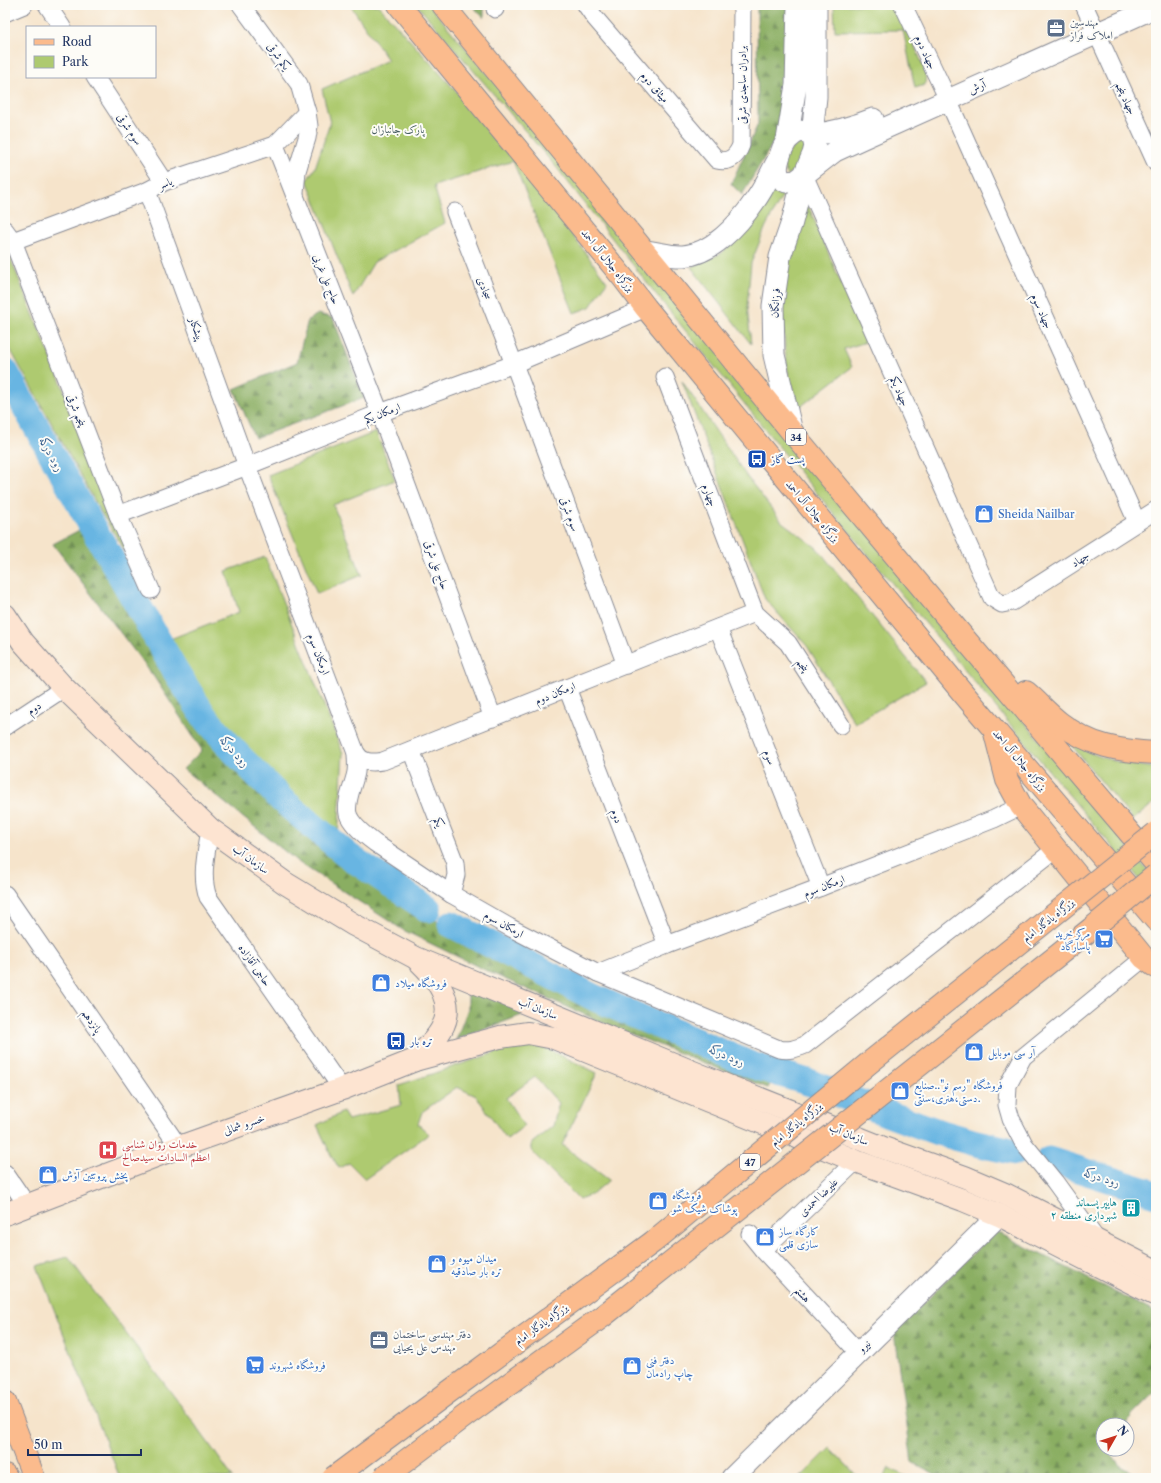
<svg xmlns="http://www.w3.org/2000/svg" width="1161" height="1483" font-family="'Libre Caslon Text',Amiri,serif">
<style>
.green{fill:#aeca70;stroke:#647c67}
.forest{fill:url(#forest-firs);stroke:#526e60}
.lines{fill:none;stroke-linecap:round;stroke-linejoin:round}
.river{stroke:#68b5e2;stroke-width:27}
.minor-casing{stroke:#888a94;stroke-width:19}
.tertiary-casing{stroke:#888a94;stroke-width:23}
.secondary-casing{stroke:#888a94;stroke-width:24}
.primary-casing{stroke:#888a94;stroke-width:24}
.trunk-casing{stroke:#888a94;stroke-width:24}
.minor{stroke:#fff;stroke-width:17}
.tertiary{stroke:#fff;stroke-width:21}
.secondary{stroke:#fde4d1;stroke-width:22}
.primary{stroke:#fbbb8d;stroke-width:22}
.trunk{stroke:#fbbb8d;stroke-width:22}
.trunk-bridge-casing{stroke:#888a94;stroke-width:24;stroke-linecap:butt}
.trunk-bridge{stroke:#fbbb8d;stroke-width:22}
.labels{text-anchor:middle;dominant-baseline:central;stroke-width:4;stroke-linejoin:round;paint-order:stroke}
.shield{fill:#fdfcf7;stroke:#5f6c8c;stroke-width:1}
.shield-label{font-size:10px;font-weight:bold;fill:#1b2f5e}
.service-label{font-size:11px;fill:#4e5e75;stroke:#fdfcf7;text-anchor:start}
.street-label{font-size:11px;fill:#1b2f5e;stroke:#fdfcf7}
.park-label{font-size:11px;fill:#475e63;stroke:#fdfcf7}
.transit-label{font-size:11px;fill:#164399;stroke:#fdfcf7;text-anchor:start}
.shop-label{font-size:11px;fill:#366cbe;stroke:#fdfcf7;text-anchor:start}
.health-label{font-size:11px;fill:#be3a42;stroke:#fdfcf7;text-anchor:start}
.culture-label{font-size:11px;fill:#0d838f;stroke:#fdfcf7;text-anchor:end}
.water-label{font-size:12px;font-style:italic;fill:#365e8c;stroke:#fdfcf7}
</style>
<defs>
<pattern id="forest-firs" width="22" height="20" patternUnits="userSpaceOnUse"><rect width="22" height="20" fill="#8aae62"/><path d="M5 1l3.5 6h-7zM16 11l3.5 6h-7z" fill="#708e54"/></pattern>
</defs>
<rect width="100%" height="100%" fill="#fdfcf7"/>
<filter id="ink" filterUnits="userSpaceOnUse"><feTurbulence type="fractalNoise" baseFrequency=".025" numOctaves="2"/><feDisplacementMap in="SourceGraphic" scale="8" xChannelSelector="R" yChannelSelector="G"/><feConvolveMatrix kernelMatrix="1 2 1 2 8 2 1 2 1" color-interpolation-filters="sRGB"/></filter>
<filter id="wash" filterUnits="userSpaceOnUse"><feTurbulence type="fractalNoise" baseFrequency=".012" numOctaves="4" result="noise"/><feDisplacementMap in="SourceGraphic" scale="16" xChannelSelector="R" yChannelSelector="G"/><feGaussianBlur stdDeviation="0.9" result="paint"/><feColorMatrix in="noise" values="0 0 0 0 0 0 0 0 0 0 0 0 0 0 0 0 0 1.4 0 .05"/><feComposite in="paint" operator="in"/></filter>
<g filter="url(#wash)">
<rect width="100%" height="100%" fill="#f6e4cb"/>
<g class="green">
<polygon points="350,5 378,5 512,153 607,282 590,307 574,313 513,161 434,186 445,223 374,262 353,297 307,180 315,168 330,123 322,89 388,60"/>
<polygon points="417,5 429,5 512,103 1156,881 1156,899 810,485 651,288 557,168"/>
<polygon points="834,5 898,5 926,73 925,85 915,88 903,30 835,31"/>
<polygon points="804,137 804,165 787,175 781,160"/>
<polygon points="777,190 783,195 766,226 751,263 747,306 751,344 691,267 722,253 751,223 770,193"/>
<polygon points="808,205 866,342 844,349 852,367 800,407 789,379 785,350 781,292 798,223"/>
<polygon points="5,245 136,567 102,514 5,340"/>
<polygon points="682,381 747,477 782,522 817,548 926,682 855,723 807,646 765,599"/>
<polygon points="376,432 395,480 333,505 362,575 317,594 268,475"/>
<polygon points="265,557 343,753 338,837 306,812 275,784 212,713 170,639 239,612 226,571"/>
<path d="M1059,730C1068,737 1078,746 1089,752C1110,762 1133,765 1156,768V800L1154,803L1133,820Z"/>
<polygon points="535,1043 597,1073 562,1145 609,1180 593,1194 579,1199 532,1152 532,1143 553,1126 559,1103 535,1077 506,1098 524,1126 507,1139 476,1096 457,1087 422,1112 418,1124 429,1134 365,1179 349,1163 339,1168 331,1155 317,1125 343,1112 348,1120 401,1105 399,1085 506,1049"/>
<path d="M68,1257C123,1331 181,1402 233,1478H120L37,1266Z"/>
<polygon points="830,1448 859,1478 800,1478"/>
<polygon points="889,1468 909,1478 884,1478"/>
</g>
<g class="forest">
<polygon points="472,5 484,5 484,18"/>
<polygon points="757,5 799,5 782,128 742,195 731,184 758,124"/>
<polygon points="318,314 333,318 364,398 255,438 234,389 297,362 308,320"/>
<polygon points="87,526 196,712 284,812 383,890 486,949 585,1001 773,1078 768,1088 603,1023 489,972 403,930 298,862 183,769 202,750 154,677 53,544"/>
<polygon points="468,987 526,1011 522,1015 456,1040 468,1009"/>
<polygon points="995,1231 1156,1313 1156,1388 1154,1393 1132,1415 1126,1425 1103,1425 1103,1449 1112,1449 1110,1453 1119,1465 1144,1478 943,1478 912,1462 894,1333"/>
</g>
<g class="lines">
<g class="river">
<polyline points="5,371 98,537"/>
<polyline points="101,541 175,670 204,716 234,751 282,800 350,857 428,909"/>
<polyline points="451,924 595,998 751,1065 811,1083 886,1113 938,1132 976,1143 1016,1152"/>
<polyline points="1049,1160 1156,1194"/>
</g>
</g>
</g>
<g filter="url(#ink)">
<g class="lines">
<defs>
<g id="minor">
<polyline points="47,5 62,27"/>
<polyline points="241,5 299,84 307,112 309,126 307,138 297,171 295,193"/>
<path d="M586,5L595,18L717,160C730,163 737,156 741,145L742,5"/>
<polyline points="903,5 943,89 1137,522"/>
<polyline points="1084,5 1156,163"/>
<polyline points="495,9 495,5"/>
<polyline points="5,13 24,5"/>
<polyline points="95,77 164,182"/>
<polyline points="275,145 380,413 493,718"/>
<polyline points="804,175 992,598 1002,604 1012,602 1156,510"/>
<path d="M147,191L247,466L356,753C356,759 357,765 356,772C354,784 345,801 348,814C351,824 367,837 375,843L451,894L509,927L598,973L779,1049C789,1051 795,1049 805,1045L1056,849"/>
<polyline points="455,212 514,364 626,665"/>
<polyline points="5,230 13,241 118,515 151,590"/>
<polyline points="13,241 147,191 164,182 275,145 307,112"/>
<polyline points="665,377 755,613 788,643 841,725"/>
<polyline points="118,515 247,466 380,413 514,364 646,308"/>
<polyline points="718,628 821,887"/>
<polyline points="567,688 667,945"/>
<polyline points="5,727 64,688"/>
<polyline points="411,750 455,863 456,875 451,894"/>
<path d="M356,753C362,763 372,763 383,761L755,613"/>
<path d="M210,829C207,851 200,875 208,897L342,1089"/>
<polyline points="5,894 179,1147"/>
<polyline points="598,973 667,945 821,887 994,819 1021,806"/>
<polyline points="5,1173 27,1205"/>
<polyline points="750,1234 763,1250 858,1352"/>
<polyline points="1097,1240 1055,1182 1024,1144 1011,1119 1007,1105 1008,1085 1023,1057 1144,958"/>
<polyline points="763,1250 856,1161"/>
</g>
<g id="tertiary">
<path d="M816,5V97L812,135C835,132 851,128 873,119"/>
<path d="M800,131L806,132L812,135L815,146L813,154L804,175L796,181L786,182C783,180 780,179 779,176C774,167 782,148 787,140C791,136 795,133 800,131Z"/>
<polyline points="787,140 796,85 798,5"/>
<path d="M644,251C656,252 672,257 683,256C712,254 739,224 754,202C764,189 770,174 778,160"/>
<polyline points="792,432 774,355 773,306 780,257 792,222 804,175 835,151 861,139 1156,7"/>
<polyline points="732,1478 999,1215"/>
</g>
<g id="secondary">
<polyline points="5,615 23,642 64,688 210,829 285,883 354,925 416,958 693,1072 881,1147 965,1177 1005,1194 1156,1271"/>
<path d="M415,1060C424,1050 435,1041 441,1030C457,1003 437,978 418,960"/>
<polyline points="5,1214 179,1147 342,1089 415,1060 500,1037 528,1033 554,1038 856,1161 963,1200 999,1215 1156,1295"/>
</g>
<g id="primary">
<polyline points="5,1402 34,1478"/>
<polyline points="5,1475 7,1478"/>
</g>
<g id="trunk">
<polyline points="399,5 624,279 646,308 963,693 1156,920"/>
<polyline points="443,5 792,432 965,639 1156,864"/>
<path d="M1026,692C1038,702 1048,714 1060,723C1090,746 1119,751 1156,753"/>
<polyline points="995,733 1007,780 1021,806 1144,958 1156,967"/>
</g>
</defs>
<use href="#minor" class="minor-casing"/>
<use href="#tertiary" class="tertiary-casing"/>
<use href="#secondary" class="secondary-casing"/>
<use href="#primary" class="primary-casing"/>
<use href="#trunk" class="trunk-casing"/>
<use href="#minor" class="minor"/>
<use href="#tertiary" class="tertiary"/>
<use href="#secondary" class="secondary"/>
<use href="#primary" class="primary"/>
<use href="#trunk" class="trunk"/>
<defs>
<g id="trunk-bridge">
<polyline points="333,1478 446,1394 653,1242 869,1063 1156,833"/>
<polyline points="383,1478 465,1416 603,1316 1091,929 1156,875"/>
</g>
</defs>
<use href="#trunk-bridge" class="trunk-bridge-casing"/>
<use href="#trunk-bridge" class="trunk-bridge"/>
</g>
</g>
<defs>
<symbol id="office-square" viewBox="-11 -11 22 22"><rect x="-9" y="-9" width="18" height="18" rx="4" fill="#5c6f8a" stroke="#fdfcf7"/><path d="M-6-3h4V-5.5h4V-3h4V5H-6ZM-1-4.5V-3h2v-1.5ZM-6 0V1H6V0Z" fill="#fff"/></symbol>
<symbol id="bus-square" viewBox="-11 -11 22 22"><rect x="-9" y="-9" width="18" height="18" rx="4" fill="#1a4fb4" stroke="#fdfcf7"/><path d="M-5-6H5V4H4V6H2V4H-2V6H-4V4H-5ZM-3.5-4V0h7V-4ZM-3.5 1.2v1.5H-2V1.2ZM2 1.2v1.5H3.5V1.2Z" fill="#fff"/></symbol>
<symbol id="shop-square" viewBox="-11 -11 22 22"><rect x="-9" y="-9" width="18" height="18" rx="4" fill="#3f7fe0" stroke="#fdfcf7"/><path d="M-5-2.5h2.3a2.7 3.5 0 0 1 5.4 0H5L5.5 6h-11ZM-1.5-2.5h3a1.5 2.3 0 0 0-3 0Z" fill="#fff"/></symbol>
<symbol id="supermarket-square" viewBox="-11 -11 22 22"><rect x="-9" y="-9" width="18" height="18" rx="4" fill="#3f7fe0" stroke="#fdfcf7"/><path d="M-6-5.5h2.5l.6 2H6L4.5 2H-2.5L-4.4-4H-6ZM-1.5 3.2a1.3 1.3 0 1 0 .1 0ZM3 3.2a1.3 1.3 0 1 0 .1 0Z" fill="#fff"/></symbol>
<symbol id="hospital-square" viewBox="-11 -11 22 22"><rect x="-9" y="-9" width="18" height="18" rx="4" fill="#e0444e" stroke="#fdfcf7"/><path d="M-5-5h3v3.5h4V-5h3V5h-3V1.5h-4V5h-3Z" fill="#fff"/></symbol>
<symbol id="building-square" viewBox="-11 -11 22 22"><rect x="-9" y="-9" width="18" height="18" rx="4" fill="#0f9aa8" stroke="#fdfcf7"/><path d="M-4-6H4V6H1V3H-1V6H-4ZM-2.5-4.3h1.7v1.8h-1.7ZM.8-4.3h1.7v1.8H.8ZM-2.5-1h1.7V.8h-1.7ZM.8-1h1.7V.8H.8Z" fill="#fff"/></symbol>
</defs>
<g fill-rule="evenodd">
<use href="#office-square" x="1045" y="17" width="22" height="22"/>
<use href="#bus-square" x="746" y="448" width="22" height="22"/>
<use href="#shop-square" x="973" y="503" width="22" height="22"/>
<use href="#supermarket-square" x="1093" y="928" width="22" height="22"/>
<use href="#shop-square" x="370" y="972" width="22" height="22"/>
<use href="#bus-square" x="385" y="1030" width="22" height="22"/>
<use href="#shop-square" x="963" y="1041" width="22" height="22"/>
<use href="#shop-square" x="889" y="1080" width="22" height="22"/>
<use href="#hospital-square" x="97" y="1139" width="22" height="22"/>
<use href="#shop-square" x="37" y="1164" width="22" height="22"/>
<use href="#shop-square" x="647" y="1190" width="22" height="22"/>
<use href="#building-square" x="1120" y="1197" width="22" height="22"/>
<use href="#shop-square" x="754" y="1226" width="22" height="22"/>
<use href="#shop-square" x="426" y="1253" width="22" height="22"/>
<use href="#office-square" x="368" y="1329" width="22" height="22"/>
<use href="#supermarket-square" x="244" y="1354" width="22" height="22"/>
<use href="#shop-square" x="621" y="1355" width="22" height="22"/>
</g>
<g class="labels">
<g class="shield">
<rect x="786" y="429" width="20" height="16" rx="3"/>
<rect x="740" y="1154" width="20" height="16" rx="3"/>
</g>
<g class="shield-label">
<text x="796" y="437">34</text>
<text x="750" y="1162">47</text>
</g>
<g class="service-label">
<text x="1070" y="22">مهندسین<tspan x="1070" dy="13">املاک فراز</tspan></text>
<text x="393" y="1334">دفتر مهندسی ساختمان<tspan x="393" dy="13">مهندس علی یحیایی</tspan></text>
</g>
<g class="street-label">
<text transform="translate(926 52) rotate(65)">جهاد دوم</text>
<text transform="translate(279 56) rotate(54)">یکم شرقی</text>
<text transform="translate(742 85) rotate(-90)">برادران ساجدی شرقی</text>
<text transform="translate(655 87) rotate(49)">میثاق دوم</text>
<text transform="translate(977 87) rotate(-24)">آرش</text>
<text transform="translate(1126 98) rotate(65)">جهاد پنجم</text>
<text transform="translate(130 129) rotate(56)">سوم شرقی</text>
<text transform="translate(165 183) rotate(-23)">یاسر</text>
<text transform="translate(608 260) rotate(51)">بزرگراه جلال آل احمد</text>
<text transform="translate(327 279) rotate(68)">حاج علی غربی</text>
<text transform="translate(485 288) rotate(69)">سجادی</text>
<text transform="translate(775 303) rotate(-86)">فرزانگان</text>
<text transform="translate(1042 311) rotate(66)">جهاد سوم</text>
<text transform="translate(197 329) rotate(70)">پیشکار</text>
<text transform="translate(900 391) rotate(66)">جهاد یکم</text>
<text transform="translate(77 410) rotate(69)">پنجم شرقی</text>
<text transform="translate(382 413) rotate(-21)">ارمکان یکم</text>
<text transform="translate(710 495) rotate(69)">چهارم</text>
<text transform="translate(813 511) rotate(50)">بزرگراه جلال آل احمد</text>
<text transform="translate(570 514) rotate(70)">سوم شرقی</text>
<text transform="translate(1080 559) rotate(-33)">جهاد</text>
<text transform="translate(437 565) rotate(70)">حاج علی شرقی</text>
<text transform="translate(319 654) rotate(69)">ارمکان سوم</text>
<text transform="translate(803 665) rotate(57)">پنجم</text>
<text transform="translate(555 693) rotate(-22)">ارمکان دوم</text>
<text transform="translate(34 708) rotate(-34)">دوم</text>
<text transform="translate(770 757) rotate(68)">سوم</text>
<text transform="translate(1020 760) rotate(50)">بزرگراه جلال آل احمد</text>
<text transform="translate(617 816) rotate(69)">دوم</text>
<text transform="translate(439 822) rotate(68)">یکم</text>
<text transform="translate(251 859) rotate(36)">سازمان آب</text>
<text transform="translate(824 886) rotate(-21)">ارمکان سوم</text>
<text transform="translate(1048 920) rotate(-39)">بزرگراه یادگار امام</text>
<text transform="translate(504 924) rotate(29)">ارمکان سوم</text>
<text transform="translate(255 965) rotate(55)">حاجی آقازاده</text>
<text transform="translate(538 1008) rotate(22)">سازمان آب</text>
<text transform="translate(92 1021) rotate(55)">پانزدهم</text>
<text transform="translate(244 1124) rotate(-19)">خسرو شمالی</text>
<text transform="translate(796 1124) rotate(-40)">بزرگراه یادگار امام</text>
<text transform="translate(849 1134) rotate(22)">سازمان آب</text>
<text transform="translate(818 1197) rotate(-44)">علیرضا احمدی</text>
<text transform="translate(803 1294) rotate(47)">هشتم</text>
<text transform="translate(541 1324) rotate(-36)">بزرگراه یادگار امام</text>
<text transform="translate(864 1346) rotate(-44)">نیرو</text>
</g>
<g class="park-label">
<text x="398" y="129">پارک جانبازان</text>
</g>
<g class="transit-label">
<text x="771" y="459">پست گاز</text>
<text x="410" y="1041">تره بار</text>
</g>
<g class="shop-label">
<text x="998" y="514">Sheida Nailbar</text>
<text x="1090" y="933" text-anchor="end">مرکز خرید<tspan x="1090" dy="13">پاسارگاد</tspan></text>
<text x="395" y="983">فروشگاه میلاد</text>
<text x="988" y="1052">آر سی موبایل</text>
<text x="914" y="1085">فروشگاه "رسم نو"..صنایع<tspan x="914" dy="13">دستی،هنری،سنتی.</tspan></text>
<text x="62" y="1175">پخش پروتئین آوش</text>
<text x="672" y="1195">فروشگاه<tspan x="672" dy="13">پوشاک شیک شو</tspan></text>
<text x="779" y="1231">کارگاه ساز<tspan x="779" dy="13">سازی قلمی</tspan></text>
<text x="451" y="1258">میدان میوه و<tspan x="451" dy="13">تره بار صادقیه</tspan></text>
<text x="646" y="1360">دفتر فنی<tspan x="646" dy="13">چاپ رادمان</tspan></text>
<text x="269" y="1365">فروشگاه شهروند</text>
</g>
<g class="health-label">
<text x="122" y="1144">خدمات روان شناسی<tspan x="122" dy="13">اعظم السادات سیدصالح</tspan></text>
</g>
<g class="culture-label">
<text x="1117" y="1202">هایپر پسماند<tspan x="1117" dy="13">شهرداری منطقه ۲</tspan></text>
</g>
<g class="water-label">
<text transform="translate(52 454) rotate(61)">رود درکه</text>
<text transform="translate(235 751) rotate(48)">رود درکه</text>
<text transform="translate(727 1055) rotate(23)">رود درکه</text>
<text transform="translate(1102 1177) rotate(17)">رود درکه</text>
</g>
</g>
<rect width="1161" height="1483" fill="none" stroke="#fdfcf7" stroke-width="20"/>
<rect x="26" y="26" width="130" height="52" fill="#fdfcf7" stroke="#a3aaba"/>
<rect x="34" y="39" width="20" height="6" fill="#fbbb8d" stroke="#a3aaba"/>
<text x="62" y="46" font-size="12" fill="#1b2f5e">Road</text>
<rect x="34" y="56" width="20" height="12" fill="#aeca70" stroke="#a3aaba"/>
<text x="62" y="66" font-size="12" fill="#1b2f5e">Park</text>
<g transform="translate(1115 1437) rotate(51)"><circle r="19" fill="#fdfcf7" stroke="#a3aaba"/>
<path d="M0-3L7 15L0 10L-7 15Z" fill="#c8321e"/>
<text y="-6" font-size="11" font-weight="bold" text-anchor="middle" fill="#1b2f5e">N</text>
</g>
<path d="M28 1449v6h113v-6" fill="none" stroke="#1b2f5e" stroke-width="2"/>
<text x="34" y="1449" font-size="12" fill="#1b2f5e" stroke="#fdfcf7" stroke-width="3" paint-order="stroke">50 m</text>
</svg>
